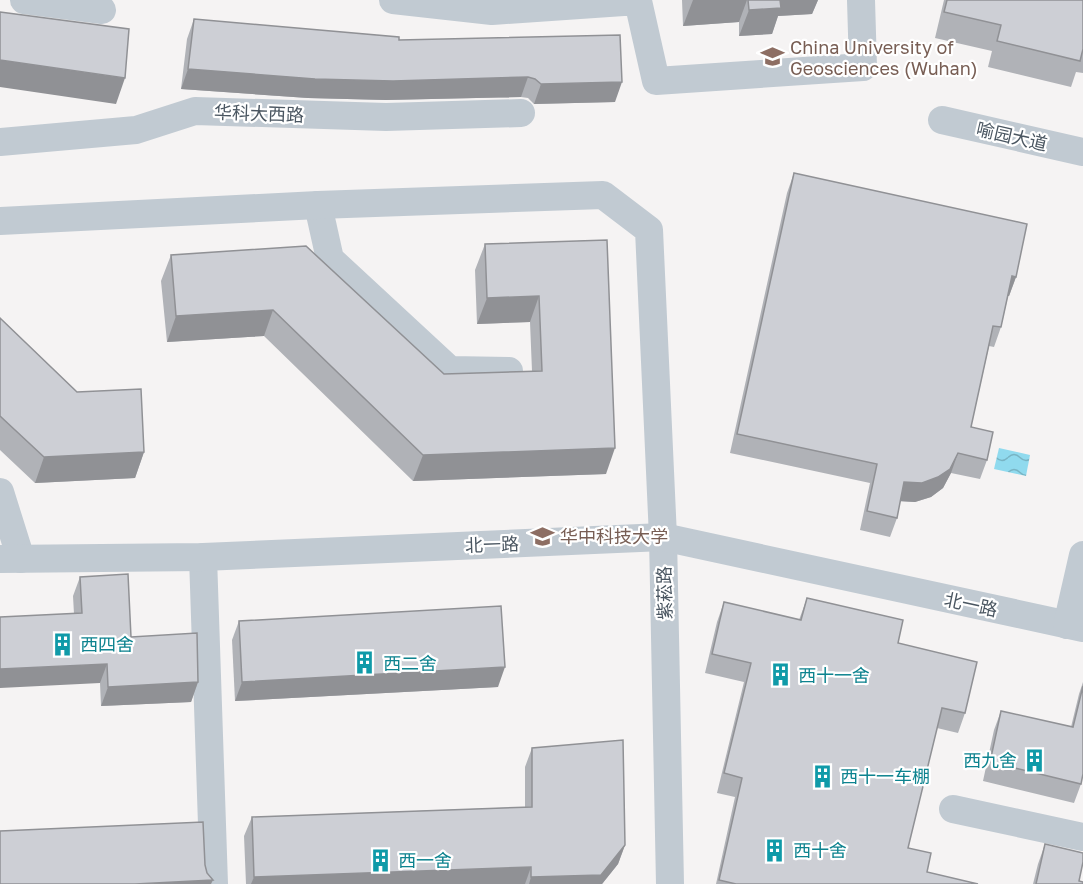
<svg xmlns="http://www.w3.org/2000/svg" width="1083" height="884" font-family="'Golos Text','Noto Sans SC',sans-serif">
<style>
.water{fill:url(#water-waves)}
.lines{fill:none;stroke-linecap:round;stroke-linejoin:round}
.minor{stroke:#c1cad2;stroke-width:28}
.wall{fill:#b0b2b7}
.shaded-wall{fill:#909195}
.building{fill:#cdcfd5;stroke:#909195;stroke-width:1.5}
.labels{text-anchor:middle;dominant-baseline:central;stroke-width:4.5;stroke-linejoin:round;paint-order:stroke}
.education-label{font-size:18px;fill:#785e54;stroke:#fff;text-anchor:start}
.street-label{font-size:18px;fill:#4a5661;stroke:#fff}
.culture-label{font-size:18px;fill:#0d838f;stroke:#fff;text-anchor:start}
</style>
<defs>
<pattern id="water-waves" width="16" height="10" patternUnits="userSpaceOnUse" patternTransform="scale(1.5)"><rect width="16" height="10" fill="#90daee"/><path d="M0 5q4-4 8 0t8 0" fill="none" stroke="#78b4c4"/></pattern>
</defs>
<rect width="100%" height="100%" fill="#f5f3f3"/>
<polygon class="water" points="999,448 1030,455 1026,476 994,469"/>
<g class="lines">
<g class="minor">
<polyline points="24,0 102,10"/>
<polyline points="393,0 492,11 638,1 656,81 863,67 861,0"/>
<polyline points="942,120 1083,152"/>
<polyline points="0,142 136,130 195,111 386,117 521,113"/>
<polyline points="318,205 330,259 450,370 509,371"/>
<polyline points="0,221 318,205 603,195 649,230 663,537 670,884"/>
<polyline points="0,492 21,559"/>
<polyline points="203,557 214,884"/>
<polyline points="0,559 203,557 663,537 1083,628"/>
<polyline points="1067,625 1083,555"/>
<polyline points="953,809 1083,837"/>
</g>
</g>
<g class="wall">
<polygon points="682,0 818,0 812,14 778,16 772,34 739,36 739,22 683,26"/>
<polygon points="944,0 1083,0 1083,73 1076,72 1071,87 988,67 992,51 935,38"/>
<polygon points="194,19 399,40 615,102 534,104 528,98 521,97 386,100 308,98 181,89 187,39"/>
<polygon points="794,173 1016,277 1009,296 1008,296 1001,327 994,347 989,346 971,427 987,460 980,479 951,473 943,488 931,497 915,502 900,501 897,518 890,537 860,530 870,483 730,453 787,193"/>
<polygon points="607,240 606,474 413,481 264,336 167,342 161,281 171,255 444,374 532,371 530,322 477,324 475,270 485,244"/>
<polygon points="0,318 77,392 144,452 135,478 35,483 0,450"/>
<polygon points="80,577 131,637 198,682 191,702 101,706 100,683 74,614 73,596"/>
<polygon points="807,598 898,643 965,713 958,733 937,728 908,848 927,872 978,884 716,884 735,797 717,793 744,682 705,673 717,622 724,602 799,620"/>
<polygon points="239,621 498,687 235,701 232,640"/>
<polygon points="1083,682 1083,774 1081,784 1074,803 983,781 994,730 1001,711 1071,727 1079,694"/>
<polygon points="532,748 625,845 618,864 602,884 246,884 244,836 252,817 525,807 525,767"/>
<polygon points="1045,844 1079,881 1083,884 1033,884 1038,864"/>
</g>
<g class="shaded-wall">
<polygon points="693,0 747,0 739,22 683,26"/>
<polygon points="776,0 818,0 812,14 778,16 772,34 739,36 749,10"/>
<polygon points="0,60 125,78 116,104 0,87"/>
<polygon points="188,69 528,77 521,97 386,100 308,98 181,89"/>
<polygon points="622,82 615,102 534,104 541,84"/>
<polygon points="1012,276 1016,277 1009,296 1005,296"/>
<polygon points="539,296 530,322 477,324 487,298"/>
<polygon points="273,310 264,336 167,342 176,316"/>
<polygon points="615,448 606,474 413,481 423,455"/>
<polygon points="144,452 135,478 35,483 44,457"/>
<polygon points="958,453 951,473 943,488 931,497 915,502 897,501 904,482"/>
<polygon points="107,664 100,683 0,688 0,669"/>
<polygon points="505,667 498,687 235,701 242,682"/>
<polygon points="198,682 191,702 101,706 108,687"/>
<polygon points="625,845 618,864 602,884 529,884 531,877"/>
<polygon points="531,867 525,884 251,884 254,877"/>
<polygon points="213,880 211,884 135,884"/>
</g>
<g class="building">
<polygon points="748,0 780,0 781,8 749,10"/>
<polygon points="947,0 1083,0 1083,49 1080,61 997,41 1001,25 944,12"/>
<polygon points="0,12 129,29 125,78 0,60"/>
<polygon points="194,19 399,37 399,40 620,35 622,82 541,84 535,79 528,77 393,81 315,79 188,69"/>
<polygon points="794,173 1027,224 1016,277 1012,276 1001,327 993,326 971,427 993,432 987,460 958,453 950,469 938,477 922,483 904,482 897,518 867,511 877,464 737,434"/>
<polygon points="607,240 615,448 423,455 273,310 176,316 171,255 306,246 444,374 542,371 539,296 487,298 485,244"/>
<polygon points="0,318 77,392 141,389 144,452 44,457 0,416"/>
<polygon points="128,574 131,637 197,633 198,682 108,687 107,664 0,669 0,617 82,613 80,577"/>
<polygon points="807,598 903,620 898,643 977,662 965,713 942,708 908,848 931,853 927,872 978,884 736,884 719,880 742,778 724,773 751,663 712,654 724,602 801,620"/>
<polygon points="501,606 505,667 242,682 239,621"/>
<polygon points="1083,686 1083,774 1081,784 990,762 1001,711 1073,727"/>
<polygon points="623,740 625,845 601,875 531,877 531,867 254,877 252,817 532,807 532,748"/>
<polygon points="203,822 205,865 207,873 213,880 135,884 0,884 0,831"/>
<polygon points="1045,844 1083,853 1083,862 1079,881 1083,882 1083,884 1036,884"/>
</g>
<defs>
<symbol id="university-bare" viewBox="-9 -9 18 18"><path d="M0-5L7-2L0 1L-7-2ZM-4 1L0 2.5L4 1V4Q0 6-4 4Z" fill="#8d6e63" stroke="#fff" stroke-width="2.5" paint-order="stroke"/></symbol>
<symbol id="building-bare" viewBox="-9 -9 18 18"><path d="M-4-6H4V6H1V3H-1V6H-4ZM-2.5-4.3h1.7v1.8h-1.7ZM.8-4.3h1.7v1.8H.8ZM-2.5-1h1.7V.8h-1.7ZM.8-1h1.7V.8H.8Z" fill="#0f9aa8" stroke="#fff" stroke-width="2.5" paint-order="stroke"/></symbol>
</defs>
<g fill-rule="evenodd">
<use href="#university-bare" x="756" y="40" width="33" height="33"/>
<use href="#university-bare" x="526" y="520" width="33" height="33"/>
<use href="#building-bare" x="46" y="628" width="33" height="33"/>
<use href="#building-bare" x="348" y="646" width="33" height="33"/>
<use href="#building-bare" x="764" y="658" width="33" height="33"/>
<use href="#building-bare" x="1018" y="744" width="33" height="33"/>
<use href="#building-bare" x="806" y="760" width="33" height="33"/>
<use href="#building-bare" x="758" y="834" width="33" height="33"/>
<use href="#building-bare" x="364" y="844" width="33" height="33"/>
</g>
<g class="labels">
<g class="education-label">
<text x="790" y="47">China University of<tspan x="790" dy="21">Geosciences (Wuhan)</tspan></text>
<text x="560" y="536">华中科技大学</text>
</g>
<g class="street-label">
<text transform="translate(259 113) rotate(2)">华科大西路</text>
<text transform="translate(1012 136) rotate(13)">喻园大道</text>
<text transform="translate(492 544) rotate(-2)">北一路</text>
<text transform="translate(664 593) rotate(-91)">紫菘路</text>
<text transform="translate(971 604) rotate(12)">北一路</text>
</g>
<g class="culture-label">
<text x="80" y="644">西四舍</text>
<text x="383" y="663">西二舍</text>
<text x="798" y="675">西十一舍</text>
<text x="1017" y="760" text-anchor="end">西九舍</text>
<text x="840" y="776">西十一车棚</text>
<text x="793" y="850">西十舍</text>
<text x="398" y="860">西一舍</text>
</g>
</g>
</svg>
